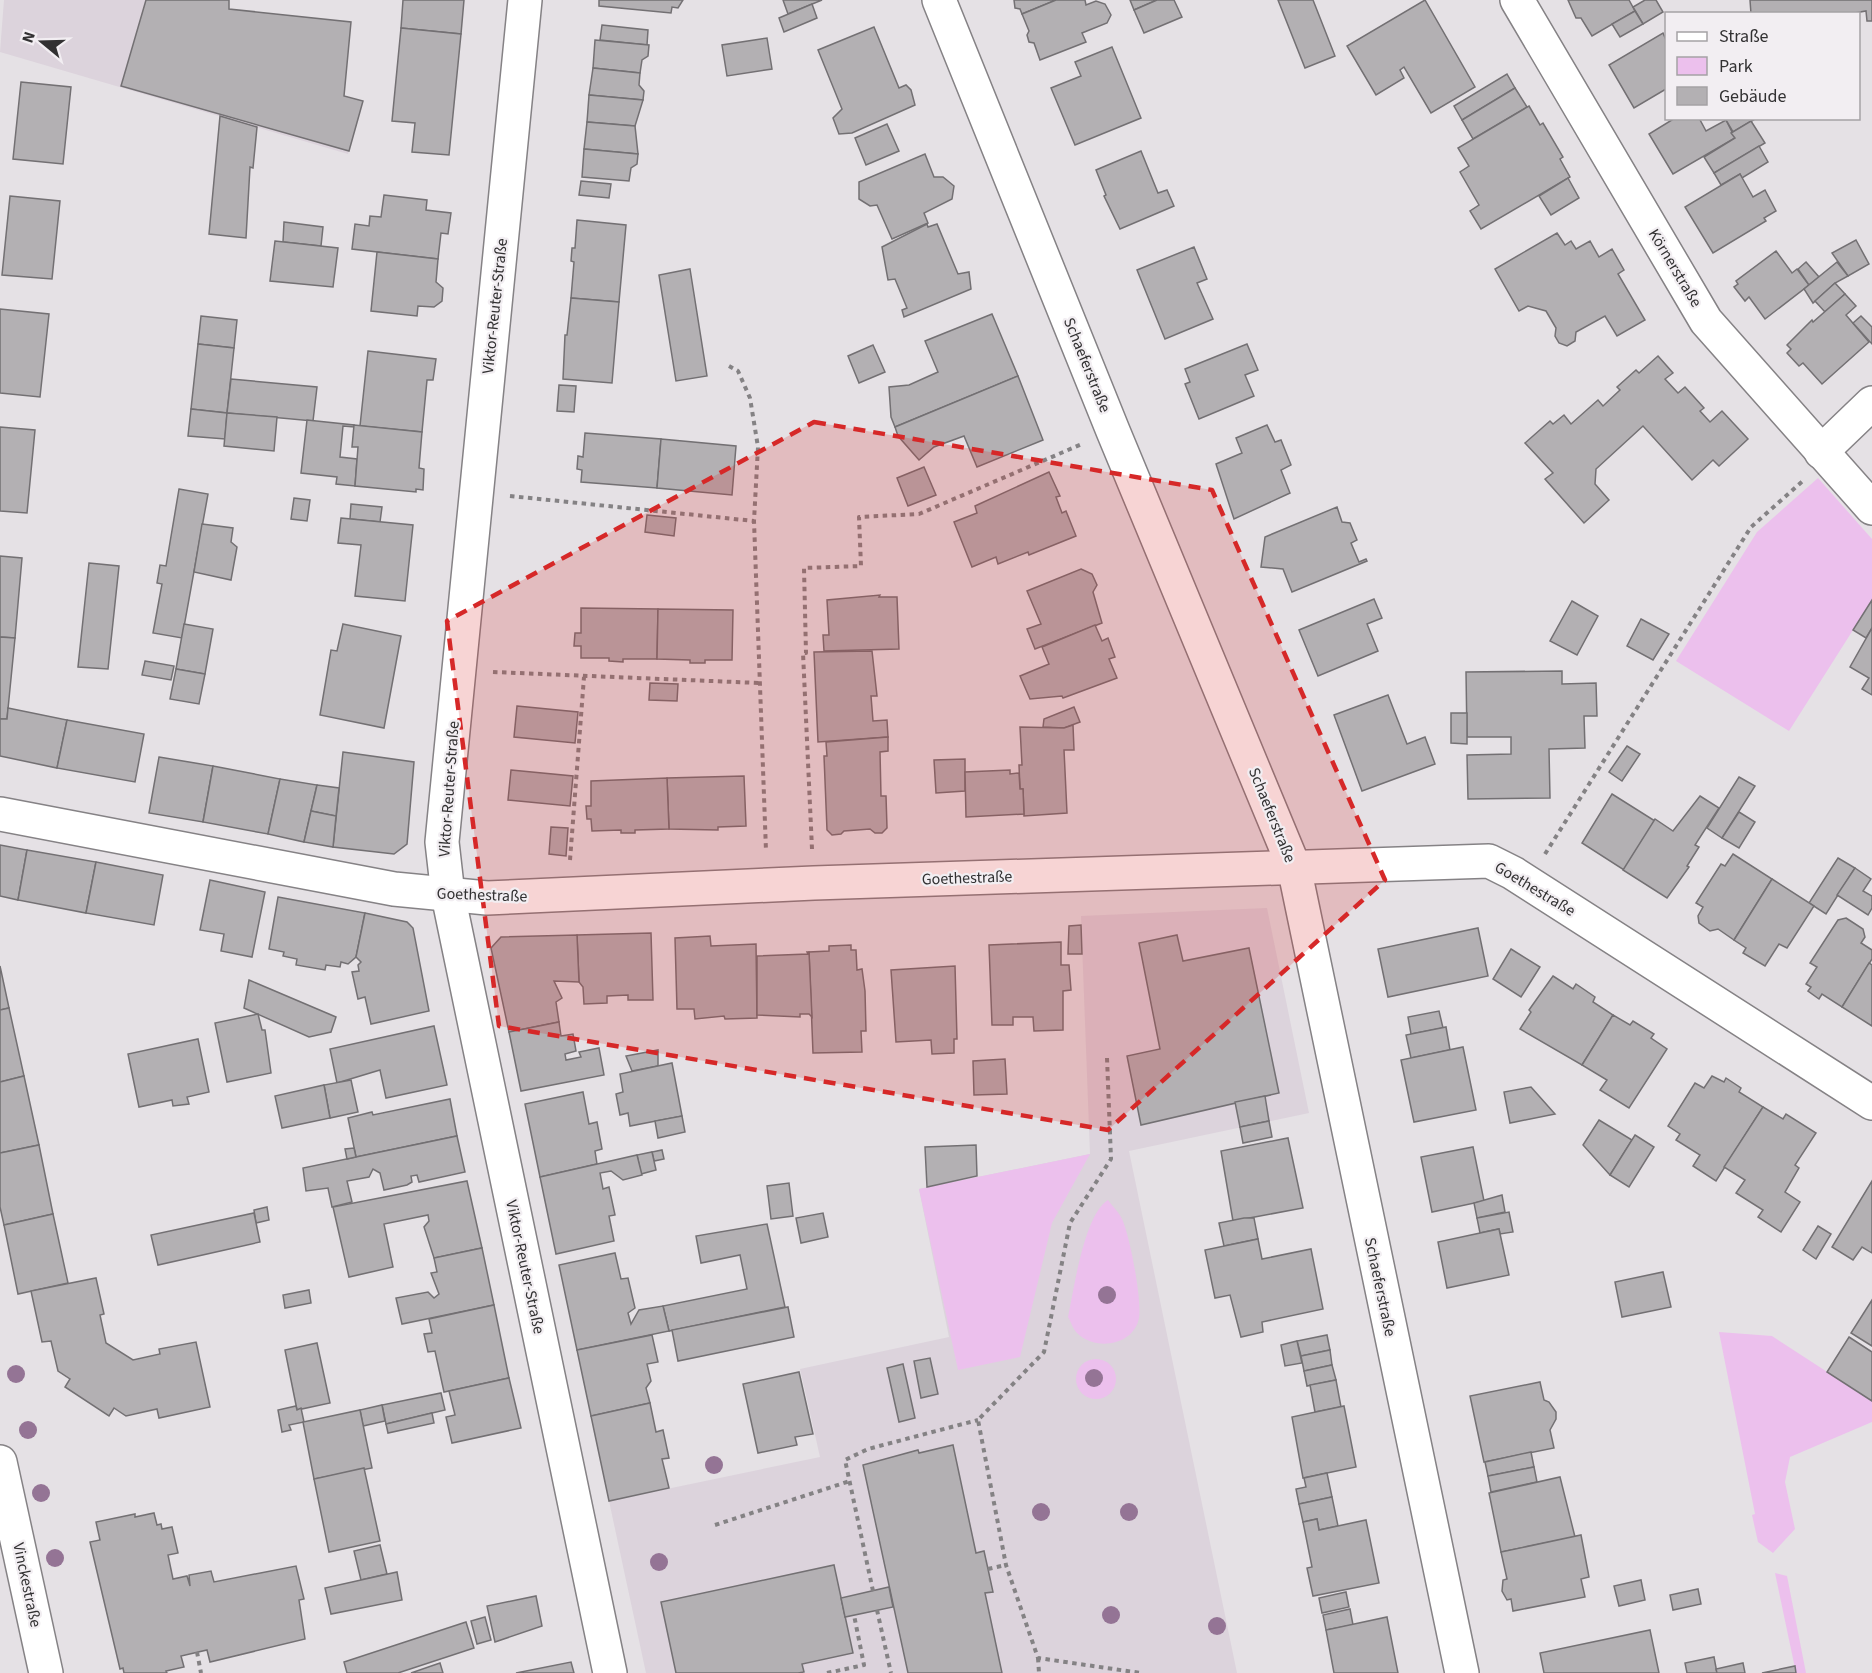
<svg xmlns="http://www.w3.org/2000/svg" width="1872" height="1673" font-family="'Source Sans 3',sans-serif">
<style>
.built{fill:#dcd3dc}
.green{fill:#ecc0ed}
.building{fill:#b3b0b3;stroke:#737073;stroke-width:1.5}
.lines{fill:none;stroke-linecap:round;stroke-linejoin:round}
.minor-casing{stroke:#858285;stroke-width:36}
.path{stroke:#848284;stroke-width:4;stroke-dasharray:4.5 4.5;stroke-linecap:butt}
.minor{stroke:#fff;stroke-width:33}
.tree{fill:#947495}
.marked{fill:#d62828;fill-opacity:0.2;stroke:#d62828;stroke-width:4.5;stroke-dasharray:12 8;stroke-linejoin:round}
.labels{text-anchor:middle;dominant-baseline:central;stroke-width:4.5;stroke-linejoin:round;paint-order:stroke}
.street-label{font-size:16px;fill:#323132;stroke:#f2eef2}
</style>
<rect width="100%" height="100%" fill="#e5e1e5"/>
<g class="built">
<polygon points="4,0 229,0 229,9 351,22 344,96 363,101 348,154 0,52"/>
<polygon points="1267,908 1309,1113 1129,1151 1237,1673 646,1673 609,1501 820,1457 800,1369 949,1337 919,1189 1090,1154 1081,916"/>
</g>
<g class="green">
<polygon points="1818,478 1872,539 1872,600 1789,731 1676,661 1757,532"/>
<polygon points="1090,1154 1052,1223 1020,1357 958,1370 919,1189"/>
<path d="M1108,1200C1112,1206 1119,1212 1122,1219C1130,1236 1142,1300 1139,1318C1134,1345 1096,1352 1077,1333C1073,1329 1071,1322 1068,1317C1074,1289 1084,1215 1108,1200Z"/>
<polygon points="1719,1332 1772,1336 1872,1401 1872,1422 1790,1457 1785,1482 1795,1529 1773,1553 1758,1542 1752,1515 1755,1514"/>
<circle cx="1096" cy="1379" r="20"/>
<polygon points="1775,1573 1787,1576 1806,1673 1796,1673"/>
</g>
<g class="building">
<polygon points="146,0 229,0 229,9 351,22 344,96 363,101 349,151 121,86"/>
<polygon points="403,0 464,0 461,34 401,28"/>
<polygon points="599,0 683,0 678,8 672,7 671,13 599,6"/>
<polygon points="783,0 822,0 788,14"/>
<polygon points="1014,0 1056,0 1022,14 1020,9 1015,8"/>
<polygon points="1056,0 1085,0 1086,5 1096,1 1105,4 1111,15 1107,23 1082,33 1086,42 1040,60 1034,43 1029,42 1027,35 1029,31 1022,14"/>
<polygon points="1130,0 1157,0 1134,10"/>
<polygon points="1157,0 1174,0 1182,17 1144,33 1134,10"/>
<polygon points="1278,0 1313,0 1335,56 1305,68"/>
<polygon points="1425,0 1475,87 1431,113 1404,67 1400,70 1404,78 1376,95 1347,46"/>
<polygon points="1568,0 1629,0 1635,11 1592,36 1581,18 1576,18"/>
<polygon points="1645,0 1656,0 1663,12 1643,24 1633,7"/>
<polygon points="1750,0 1872,0 1872,21 1867,21 1866,11 1849,14 1751,14"/>
<polygon points="812,4 817,18 784,32 779,18"/>
<polygon points="1635,11 1643,24 1620,37 1612,24"/>
<polygon points="602,25 648,30 647,45 600,40"/>
<polygon points="874,27 899,88 906,85 911,90 915,105 852,133 839,134 833,118 842,109 818,50"/>
<polygon points="401,28 461,34 449,155 412,152 415,123 392,121"/>
<polygon points="1663,33 1666,40 1666,89 1634,108 1609,65"/>
<polygon points="767,38 772,69 727,76 722,45"/>
<polygon points="595,40 649,45 648,56 642,60 640,73 593,68"/>
<polygon points="1112,47 1141,118 1075,145 1051,88 1081,76 1075,62"/>
<polygon points="593,68 640,73 639,85 644,91 643,100 589,95"/>
<polygon points="1507,74 1515,88 1462,120 1454,106"/>
<polygon points="21,82 71,87 63,164 13,159"/>
<polygon points="1515,88 1527,107 1473,139 1462,120"/>
<polygon points="589,95 643,100 635,126 587,122"/>
<polygon points="1529,106 1540,125 1543,123 1563,157 1560,159 1570,177 1481,229 1470,211 1479,205 1460,172 1469,166 1458,148"/>
<polygon points="220,116 257,127 253,168 250,167 246,238 209,234"/>
<polygon points="1675,118 1699,118 1706,131 1726,120 1735,138 1673,174 1649,134"/>
<polygon points="1729,118 1754,118 1755,119 1733,132 1726,120"/>
<polygon points="1751,121 1765,143 1714,173 1704,157 1735,138 1731,133"/>
<polygon points="587,122 635,126 638,154 584,149"/>
<polygon points="887,124 899,151 866,165 855,138"/>
<polygon points="1759,146 1768,162 1742,178 1740,174 1721,185 1714,173"/>
<polygon points="584,149 638,154 637,164 631,168 629,181 582,177"/>
<polygon points="1141,151 1158,193 1167,190 1174,206 1120,229 1104,196 1106,195 1096,170"/>
<polygon points="925,154 934,177 943,177 954,186 952,199 924,213 928,223 892,239 877,205 870,206 859,199 859,182"/>
<polygon points="1740,174 1753,197 1765,190 1776,211 1764,218 1766,221 1713,253 1685,207"/>
<polygon points="1568,178 1579,198 1551,215 1539,196"/>
<polygon points="581,181 611,184 609,198 579,195"/>
<polygon points="384,195 427,200 426,210 451,213 448,234 441,233 438,259 352,249 355,224 369,226 370,216 381,217"/>
<polygon points="10,196 60,201 52,279 2,275"/>
<polygon points="577,220 626,225 619,302 571,298 574,262 571,261 572,248 575,248"/>
<polygon points="284,222 323,227 321,246 283,242"/>
<polygon points="927,224 928,227 937,224 958,274 969,272 971,289 904,317 902,310 907,308 895,279 888,280 882,247"/>
<polygon points="1557,233 1565,245 1571,241 1576,249 1590,241 1599,257 1612,249 1624,270 1618,274 1645,320 1617,336 1605,316 1576,332 1575,341 1567,346 1559,343 1555,336 1556,328 1546,311 1528,306 1519,311 1495,269"/>
<polygon points="1856,240 1869,264 1848,276 1832,253"/>
<polygon points="275,241 338,248 333,287 270,281"/>
<polygon points="1194,247 1207,279 1197,283 1213,319 1165,339 1137,270"/>
<polygon points="1776,251 1792,273 1797,269 1809,285 1765,319 1749,297 1745,301 1734,287 1738,284 1736,281"/>
<polygon points="377,252 438,259 436,282 443,288 442,301 434,307 418,306 417,316 371,311"/>
<polygon points="1806,262 1819,277 1809,285 1798,269"/>
<polygon points="1837,262 1848,276 1835,283 1813,303 1804,289"/>
<polygon points="690,269 707,376 676,381 659,275"/>
<polygon points="1835,283 1845,294 1825,312 1815,301"/>
<polygon points="1845,294 1856,306 1846,315 1869,342 1822,384 1803,363 1799,366 1787,353 1791,349 1787,345 1812,320 1813,322"/>
<polygon points="571,298 619,302 612,383 563,379 565,335 567,335"/>
<polygon points="0,309 49,314 40,397 0,393"/>
<polygon points="992,314 1018,376 895,427 891,417 889,387 909,385 938,372 925,341"/>
<polygon points="201,316 237,320 234,348 198,344"/>
<polygon points="1861,316 1872,327 1872,344 1853,323"/>
<polygon points="198,344 234,348 227,413 191,409"/>
<polygon points="1247,344 1258,370 1245,375 1254,396 1199,419 1185,384 1190,382 1185,369"/>
<polygon points="873,345 885,372 859,383 848,356"/>
<polygon points="368,351 436,359 433,380 427,380 422,432 360,426"/>
<polygon points="1658,356 1673,373 1665,379 1678,393 1685,387 1704,408 1700,411 1710,422 1722,411 1748,439 1719,466 1713,460 1692,480 1643,426 1596,469 1595,484 1609,500 1584,523 1545,479 1553,473 1525,443 1550,421 1553,424 1564,415 1571,424 1598,400 1603,406 1620,390 1617,387 1636,370 1639,373"/>
<polygon points="1018,376 1043,440 977,467 964,436 934,447 919,460 898,436 895,427"/>
<polygon points="231,379 317,387 313,421 227,413"/>
<polygon points="559,385 576,386 574,412 557,411"/>
<polygon points="191,409 227,413 225,439 188,436"/>
<polygon points="227,413 277,417 274,451 224,446"/>
<polygon points="307,420 354,425 354,427 343,426 340,457 357,459 355,486 336,484 337,477 301,473"/>
<polygon points="354,425 422,432 419,468 424,469 423,490 416,489 416,492 355,486 358,447 352,447"/>
<polygon points="1267,425 1275,442 1281,440 1291,465 1281,470 1290,493 1234,519 1216,464 1242,453 1236,438"/>
<polygon points="0,427 35,430 27,513 0,511"/>
<polygon points="585,433 661,439 657,488 581,482 582,470 577,469 578,456 583,457"/>
<polygon points="661,439 736,446 732,495 657,488"/>
<polygon points="924,467 936,495 908,506 897,478"/>
<polygon points="1049,472 1060,496 1056,497 1062,513 1066,511 1076,536 1029,555 1028,552 998,564 996,557 972,567 954,522 977,513 975,506"/>
<polygon points="179,489 208,494 182,638 153,633 162,584 157,583 160,565 166,566"/>
<polygon points="294,498 310,500 307,521 291,519"/>
<polygon points="351,504 382,507 380,522 350,519"/>
<polygon points="1337,507 1342,522 1350,523 1357,540 1351,543 1359,562 1366,559 1367,561 1292,592 1283,569 1261,567 1265,537"/>
<polygon points="647,515 676,518 674,536 645,532"/>
<polygon points="341,518 413,525 405,601 355,596 361,545 338,543"/>
<polygon points="202,524 233,528 231,542 237,547 231,580 194,572"/>
<polygon points="0,556 22,558 15,638 0,637"/>
<polygon points="89,563 119,566 108,669 78,667"/>
<polygon points="1081,569 1092,574 1097,585 1093,592 1102,623 1035,649 1027,629 1041,624 1027,591"/>
<polygon points="880,595 879,597 897,597 899,649 824,651 823,635 829,635 827,600"/>
<polygon points="1374,599 1382,618 1367,624 1378,651 1318,676 1299,630"/>
<polygon points="1872,600 1872,628 1866,638 1853,630"/>
<polygon points="1572,601 1598,616 1577,655 1550,641"/>
<polygon points="581,608 658,609 657,659 623,659 623,662 609,661 609,658 581,658 581,646 574,646 575,633 581,633"/>
<polygon points="658,609 733,610 732,660 705,660 705,663 690,663 690,660 657,659"/>
<polygon points="1641,619 1669,634 1653,660 1627,646"/>
<polygon points="184,624 213,629 205,674 176,669"/>
<polygon points="343,624 401,636 384,728 320,715 331,650 337,651"/>
<polygon points="1095,625 1102,641 1108,638 1115,657 1109,659 1117,678 1063,698 1062,696 1030,699 1020,676 1049,664 1042,647"/>
<polygon points="1872,628 1872,695 1862,689 1869,678 1850,667"/>
<polygon points="0,637 15,638 7,719 0,719"/>
<polygon points="872,651 877,696 871,696 873,721 887,720 888,737 818,742 814,652"/>
<polygon points="145,661 174,666 171,680 142,675"/>
<polygon points="176,669 205,674 199,704 170,699"/>
<polygon points="1562,671 1562,684 1596,683 1597,716 1584,716 1585,748 1549,749 1550,798 1468,799 1467,755 1511,754 1511,737 1467,737 1466,672"/>
<polygon points="650,683 678,684 677,701 649,700"/>
<polygon points="1388,695 1407,744 1425,737 1435,764 1362,791 1334,715"/>
<polygon points="517,706 578,712 575,743 514,737"/>
<polygon points="1074,707 1080,722 1064,728 1043,727 1044,719"/>
<polygon points="8,708 67,720 57,768 0,756 0,719 7,719"/>
<polygon points="1451,713 1467,713 1467,744 1451,743"/>
<polygon points="67,720 144,734 135,782 57,768"/>
<polygon points="1073,725 1074,750 1064,750 1067,813 1024,816 1023,789 1020,789 1019,765 1022,765 1020,727 1064,728"/>
<polygon points="888,737 888,751 880,752 881,796 886,796 887,828 882,833 875,833 870,829 844,831 841,834 832,835 827,830 824,756 827,756 826,742"/>
<polygon points="1627,746 1640,754 1622,781 1609,772"/>
<polygon points="343,752 414,762 407,844 394,854 333,847"/>
<polygon points="159,757 213,766 203,822 149,813"/>
<polygon points="965,759 965,791 936,793 934,760"/>
<polygon points="213,766 280,779 268,834 203,822"/>
<polygon points="511,770 573,776 570,806 508,800"/>
<polygon points="1010,770 1010,774 1019,773 1020,789 1023,789 1024,814 966,817 965,772"/>
<polygon points="744,776 746,826 718,827 718,830 669,829 667,778"/>
<polygon points="1739,777 1755,786 1722,838 1707,828"/>
<polygon points="667,778 669,829 635,830 635,833 621,833 621,830 592,831 591,819 587,819 586,806 591,806 591,781"/>
<polygon points="280,779 317,785 304,842 268,834"/>
<polygon points="317,785 339,788 336,816 311,811"/>
<polygon points="1612,794 1655,821 1624,870 1582,843"/>
<polygon points="1700,796 1719,808 1695,845 1699,847 1687,866 1689,867 1667,898 1623,870 1655,819 1673,831"/>
<polygon points="311,811 336,816 333,847 304,842"/>
<polygon points="1739,812 1755,822 1739,848 1722,838"/>
<polygon points="551,827 568,828 566,856 549,854"/>
<polygon points="0,845 27,850 18,900 0,896"/>
<polygon points="27,850 96,862 86,913 18,900"/>
<polygon points="1733,854 1772,879 1734,940 1718,929 1710,931 1699,923 1698,916 1703,907 1696,903 1721,864 1725,866"/>
<polygon points="1838,858 1855,868 1826,914 1809,903"/>
<polygon points="96,862 163,875 154,925 86,913"/>
<polygon points="1855,868 1871,879 1863,891 1872,896 1872,908 1868,915 1837,895"/>
<polygon points="1772,879 1814,906 1787,948 1779,944 1765,966 1743,953 1746,948 1734,940"/>
<polygon points="210,880 265,892 252,957 221,951 224,934 200,930"/>
<polygon points="278,897 365,913 356,957 348,964 341,962 340,967 326,965 325,970 296,965 297,959 283,956 284,952 269,949"/>
<polygon points="365,913 407,922 413,928 429,1011 371,1024 365,997 358,999 352,972 359,971 358,965 361,962 356,957"/>
<polygon points="1846,918 1863,929 1865,937 1861,943 1872,950 1872,959 1842,1007 1822,994 1819,999 1808,991 1811,987 1806,984 1817,967 1810,963 1838,920"/>
<polygon points="1081,925 1082,954 1068,954 1069,926"/>
<polygon points="1478,928 1488,976 1388,997 1378,949"/>
<polygon points="651,933 653,1000 628,1000 628,995 607,996 607,1003 584,1004 583,987 579,982 577,935"/>
<polygon points="577,935 579,982 554,981 562,998 556,1002 559,1022 509,1032 491,948 501,937"/>
<polygon points="1177,935 1183,961 1249,948 1279,1093 1141,1125 1127,1056 1160,1049 1139,943"/>
<polygon points="710,936 711,946 756,944 757,1018 725,1019 724,1016 695,1019 694,1009 677,1009 675,938"/>
<polygon points="1061,942 1061,965 1069,965 1071,990 1063,991 1063,1030 1034,1031 1033,1017 1013,1017 1013,1025 992,1025 989,945"/>
<polygon points="851,945 851,950 856,950 857,970 862,969 865,991 866,1031 861,1031 862,1052 813,1053 809,952 829,951 829,946"/>
<polygon points="1511,949 1540,967 1521,997 1493,979"/>
<polygon points="807,952 809,952 812,1017 809,1014 800,1014 800,1017 757,1015 757,956 808,954"/>
<polygon points="1869,963 1872,965 1872,1026 1842,1007"/>
<polygon points="0,966 9,1008 0,1010"/>
<polygon points="955,966 957,1039 954,1039 954,1053 932,1054 931,1040 896,1042 891,970"/>
<polygon points="1553,976 1573,989 1576,984 1595,997 1593,1002 1613,1015 1582,1065 1520,1029 1531,1012 1529,1010"/>
<polygon points="249,980 336,1017 331,1032 309,1037 244,1008"/>
<polygon points="9,1008 24,1076 0,1082 0,1010"/>
<polygon points="1439,1011 1443,1028 1411,1034 1408,1017"/>
<polygon points="258,1014 262,1030 265,1030 271,1073 227,1082 215,1023"/>
<polygon points="1613,1015 1630,1025 1633,1021 1654,1034 1651,1038 1667,1049 1629,1108 1600,1090 1607,1080 1582,1065"/>
<polygon points="559,1022 561,1036 573,1034 576,1051 565,1054 566,1060 581,1057 579,1052 599,1048 604,1075 521,1091 509,1032"/>
<polygon points="434,1026 447,1085 386,1098 380,1070 337,1083 330,1049"/>
<polygon points="1446,1027 1450,1050 1411,1058 1406,1035"/>
<polygon points="198,1039 209,1092 187,1097 189,1104 173,1106 172,1100 139,1107 128,1054"/>
<polygon points="1463,1047 1476,1110 1414,1122 1401,1060"/>
<polygon points="658,1050 658,1066 632,1071 626,1056"/>
<polygon points="1005,1059 1007,1094 974,1095 973,1061"/>
<polygon points="672,1063 682,1116 630,1126 628,1113 620,1115 616,1094 623,1092 620,1074"/>
<polygon points="24,1076 39,1145 0,1153 0,1082"/>
<polygon points="1712,1076 1724,1082 1726,1078 1741,1088 1739,1092 1763,1107 1716,1181 1693,1166 1700,1155 1676,1140 1680,1134 1668,1126 1695,1083 1704,1088"/>
<polygon points="351,1080 358,1112 330,1118 324,1085"/>
<polygon points="324,1085 330,1118 282,1128 275,1096"/>
<polygon points="1531,1087 1555,1114 1510,1123 1504,1092"/>
<polygon points="583,1092 589,1124 597,1122 602,1149 595,1151 597,1164 540,1177 525,1104"/>
<polygon points="1265,1096 1269,1121 1240,1127 1235,1102"/>
<polygon points="450,1099 457,1136 356,1157 348,1118 372,1112 373,1115"/>
<polygon points="1763,1107 1783,1119 1786,1114 1816,1133 1795,1165 1799,1168 1785,1192 1800,1202 1781,1232 1758,1217 1763,1210 1736,1193 1745,1180 1724,1167"/>
<polygon points="682,1116 685,1132 658,1138 655,1121"/>
<polygon points="1599,1120 1632,1140 1610,1175 1583,1145"/>
<polygon points="1269,1121 1272,1137 1243,1143 1240,1127"/>
<polygon points="1635,1135 1654,1147 1629,1187 1610,1175"/>
<polygon points="457,1136 465,1172 419,1182 417,1175 411,1176 412,1182 407,1185 384,1190 380,1173 373,1169 369,1177 347,1181 352,1202 332,1207 328,1188 306,1191 303,1168"/>
<polygon points="1288,1138 1303,1208 1233,1221 1221,1151"/>
<polygon points="39,1145 53,1214 4,1225 0,1207 0,1153"/>
<polygon points="976,1145 977,1176 927,1187 925,1147"/>
<polygon points="1473,1147 1484,1201 1432,1212 1421,1157"/>
<polygon points="354,1148 356,1157 347,1159 345,1149"/>
<polygon points="662,1150 664,1159 654,1161 652,1152"/>
<polygon points="652,1152 656,1170 641,1174 637,1155"/>
<polygon points="637,1155 642,1175 623,1180 611,1171 600,1173 603,1189 609,1187 615,1215 609,1216 614,1241 556,1254 540,1177"/>
<polygon points="467,1181 482,1248 434,1258 424,1227 429,1221 428,1215 384,1224 393,1267 349,1277 333,1207"/>
<polygon points="1872,1181 1872,1253 1862,1247 1853,1260 1832,1247"/>
<polygon points="789,1183 793,1216 771,1219 767,1186"/>
<polygon points="1502,1195 1505,1212 1477,1218 1474,1203"/>
<polygon points="267,1207 269,1220 256,1223 254,1210"/>
<polygon points="1509,1212 1513,1232 1500,1234 1499,1229 1480,1233 1477,1218"/>
<polygon points="254,1213 260,1242 158,1265 151,1235"/>
<polygon points="823,1213 828,1237 801,1243 796,1218"/>
<polygon points="53,1214 68,1283 18,1294 4,1225"/>
<polygon points="1244,1218 1254,1218 1258,1239 1224,1246 1219,1223"/>
<polygon points="767,1224 785,1307 669,1331 663,1306 747,1289 740,1255 701,1263 696,1236"/>
<polygon points="1818,1226 1831,1234 1816,1259 1803,1250"/>
<polygon points="1499,1229 1509,1275 1447,1288 1438,1242"/>
<polygon points="1258,1239 1262,1259 1311,1249 1323,1309 1262,1322 1263,1332 1241,1337 1230,1295 1215,1298 1205,1250"/>
<polygon points="482,1248 494,1305 402,1324 396,1298 428,1292 434,1298 439,1294 431,1273 437,1272 434,1258"/>
<polygon points="615,1253 621,1279 628,1278 635,1308 628,1313 631,1324 639,1310 663,1306 669,1331 577,1350 559,1265"/>
<polygon points="1663,1272 1671,1307 1622,1317 1615,1282"/>
<polygon points="96,1278 104,1314 100,1315 106,1343 133,1360 160,1354 159,1349 196,1342 210,1407 159,1418 157,1409 126,1416 114,1408 109,1416 65,1387 70,1379 58,1371 51,1341 42,1342 31,1291"/>
<polygon points="309,1290 311,1303 285,1308 283,1295"/>
<polygon points="1872,1300 1872,1346 1851,1333"/>
<polygon points="494,1305 509,1378 444,1392 435,1351 428,1352 424,1334 432,1333 429,1319"/>
<polygon points="788,1307 794,1337 678,1361 672,1330"/>
<polygon points="652,1335 658,1362 647,1364 651,1381 646,1388 650,1403 591,1416 577,1350"/>
<polygon points="1327,1335 1330,1350 1301,1356 1297,1341"/>
<polygon points="1849,1337 1872,1352 1872,1401 1827,1372"/>
<polygon points="1297,1341 1302,1363 1285,1366 1281,1345"/>
<polygon points="317,1343 330,1403 297,1410 285,1350"/>
<polygon points="1330,1350 1332,1365 1304,1371 1301,1356"/>
<polygon points="930,1358 938,1394 921,1398 914,1361"/>
<polygon points="903,1364 915,1418 899,1422 887,1368"/>
<polygon points="1332,1365 1336,1380 1307,1386 1304,1371"/>
<polygon points="799,1372 813,1434 795,1437 797,1445 758,1453 743,1384"/>
<polygon points="509,1378 521,1428 452,1443 446,1417 455,1415 449,1391"/>
<polygon points="1336,1380 1341,1407 1315,1412 1310,1385"/>
<polygon points="1540,1382 1544,1400 1549,1402 1556,1412 1556,1419 1550,1430 1554,1448 1484,1462 1470,1396"/>
<polygon points="441,1393 445,1410 386,1424 382,1405"/>
<polygon points="650,1403 656,1432 663,1430 669,1458 662,1459 669,1488 609,1501 591,1416"/>
<polygon points="382,1405 385,1421 363,1426 360,1410"/>
<polygon points="296,1406 297,1410 301,1408 304,1422 289,1425 291,1430 282,1432 278,1410"/>
<polygon points="1344,1406 1356,1467 1303,1478 1292,1417"/>
<polygon points="360,1410 372,1468 314,1479 303,1422"/>
<polygon points="432,1413 434,1423 388,1433 386,1424"/>
<polygon points="953,1445 976,1553 984,1551 988,1569 993,1592 985,1593 1002,1673 908,1673 863,1465 918,1450 919,1453"/>
<polygon points="1531,1452 1534,1467 1488,1476 1485,1462"/>
<polygon points="1534,1467 1537,1482 1491,1492 1488,1476"/>
<polygon points="364,1468 380,1541 329,1552 314,1479"/>
<polygon points="1327,1473 1332,1497 1299,1504 1296,1489 1306,1487 1304,1478"/>
<polygon points="1560,1477 1575,1537 1501,1552 1489,1493"/>
<polygon points="1332,1497 1338,1526 1319,1530 1317,1519 1303,1522 1299,1504"/>
<polygon points="154,1513 157,1525 161,1524 162,1529 172,1527 178,1553 168,1555 173,1579 187,1576 190,1586 189,1575 211,1571 214,1582 296,1566 304,1599 299,1600 305,1639 210,1662 207,1650 181,1656 184,1667 166,1671 167,1673 124,1673 123,1668 120,1669 90,1542 100,1540 96,1522 135,1514 135,1517"/>
<polygon points="1317,1519 1319,1530 1366,1520 1379,1583 1313,1596 1307,1568 1312,1567 1303,1522"/>
<polygon points="1581,1535 1589,1577 1581,1579 1585,1597 1513,1611 1511,1599 1507,1600 1502,1591 1503,1580 1507,1579 1501,1552"/>
<polygon points="380,1545 387,1574 361,1580 354,1551"/>
<polygon points="834,1565 853,1653 802,1664 804,1672 798,1673 676,1673 661,1602"/>
<polygon points="397,1572 402,1600 331,1614 325,1588"/>
<polygon points="1641,1580 1645,1600 1619,1606 1614,1586"/>
<polygon points="889,1587 893,1607 845,1617 841,1598"/>
<polygon points="1698,1589 1701,1604 1673,1610 1670,1595"/>
<polygon points="1346,1592 1349,1607 1322,1613 1319,1598"/>
<polygon points="536,1596 542,1626 495,1642 487,1606"/>
<polygon points="1350,1609 1353,1625 1326,1630 1323,1615"/>
<polygon points="485,1617 491,1640 477,1644 471,1621"/>
<polygon points="1387,1617 1398,1673 1334,1673 1326,1630"/>
<polygon points="466,1622 474,1648 398,1673 347,1673 344,1662"/>
<polygon points="1650,1630 1659,1673 1544,1673 1540,1653"/>
<polygon points="1714,1657 1717,1673 1687,1673 1685,1663"/>
<polygon points="571,1662 574,1673 516,1673"/>
<polygon points="440,1663 443,1673 411,1673"/>
<polygon points="1743,1663 1745,1673 1717,1673 1716,1669"/>
<polygon points="1795,1666 1796,1673 1762,1673"/>
</g>
<g class="lines">
<defs>
<g id="minor">
<polyline points="525,0 442,842 448,895 610,1673"/>
<polyline points="939,0 1113,431 1294,867 1462,1673"/>
<polyline points="1517,0 1706,321 1872,508"/>
<polyline points="1821,452 1872,403"/>
<polyline points="0,814 394,889 487,898 814,883 1489,861 1513,873 1872,1103"/>
<polyline points="0,1462 46,1673"/>
</g>
</defs>
<use href="#minor" class="minor-casing"/>
<g class="path">
<polyline points="729,366 738,371 750,398 758,447 754,521 766,851"/>
<polyline points="510,496 754,521"/>
<polyline points="493,672 759,683"/>
<polyline points="812,849 803,653 806,653 804,568 861,566 859,517 919,514 1082,444"/>
<polyline points="1545,854 1751,527 1804,480"/>
<polyline points="570,860 584,677"/>
<polyline points="1107,1058 1111,1159 1070,1223 1044,1352 978,1420 1006,1565 1038,1658 1141,1673"/>
<polyline points="715,1525 850,1481"/>
<polyline points="988,1569 1006,1565"/>
<polyline points="873,1591 845,1460 868,1449 978,1420"/>
<polyline points="877,1610 891,1673"/>
<polyline points="197,1652 201,1673"/>
<polyline points="1038,1658 1039,1673"/>
<polyline points="827,1673 864,1665 854,1615"/>
</g>
<use href="#minor" class="minor"/>
</g>
<g class="tree">
<circle cx="1107" cy="1295" r="9"/>
<circle cx="16" cy="1374" r="9"/>
<circle cx="1094" cy="1378" r="9"/>
<circle cx="28" cy="1430" r="9"/>
<circle cx="714" cy="1465" r="9"/>
<circle cx="41" cy="1493" r="9"/>
<circle cx="1041" cy="1512" r="9"/>
<circle cx="1129" cy="1512" r="9"/>
<circle cx="55" cy="1558" r="9"/>
<circle cx="659" cy="1562" r="9"/>
<circle cx="1111" cy="1615" r="9"/>
<circle cx="1217" cy="1626" r="9"/>
</g>
<path class="marked" d="M814,422L1212,490L1385,880L1108,1130L499,1026L447,621Z"/>
<g class="labels">
<g class="street-label">
<text transform="translate(1675 268) rotate(59)">Körnerstraße</text>
<text transform="translate(495 306) rotate(-84)">Viktor-Reuter-Straße</text>
<text transform="translate(1087 365) rotate(68)">Schaeferstraße</text>
<text transform="translate(449 789) rotate(-86)">Viktor-Reuter-Straße</text>
<text transform="translate(1272 815) rotate(68)">Schaeferstraße</text>
<text transform="translate(967 878) rotate(-2)">Goethestraße</text>
<text transform="translate(1535 889) rotate(31)">Goethestraße</text>
<text transform="translate(482 895) rotate(2)">Goethestraße</text>
<text transform="translate(525 1267) rotate(78)">Viktor-Reuter-Straße</text>
<text transform="translate(1380 1287) rotate(78)">Schaeferstraße</text>
<text transform="translate(27 1585) rotate(78)">Vinckestraße</text>
</g>
</g>
<rect x="1665" y="12" width="195" height="108" fill="#f2eef2" stroke="#a5a2a5" stroke-width="1.5"/>
<rect x="1677" y="32" width="30" height="9" fill="#ffffff" stroke="#a5a2a5" stroke-width="1.5"/>
<text x="1719" y="42" font-size="18" fill="#323132">Straße</text>
<rect x="1677" y="57" width="30" height="18" fill="#ecc0ed" stroke="#a5a2a5" stroke-width="1.5"/>
<text x="1719" y="72" font-size="18" fill="#323132">Park</text>
<rect x="1677" y="87" width="30" height="18" fill="#b3b0b3" stroke="#a5a2a5" stroke-width="1.5"/>
<text x="1719" y="102" font-size="18" fill="#323132">Gebäude</text>
<g transform="translate(42 42) rotate(289)" stroke="#f2eef2" stroke-width="4.5" paint-order="stroke">
<path d="M0-4.5L10 22L0 15L-10 22Z" fill="#323132"/>
<text y="-9" font-size="16" font-weight="bold" text-anchor="middle" fill="#323132">N</text>
</g>
</svg>
